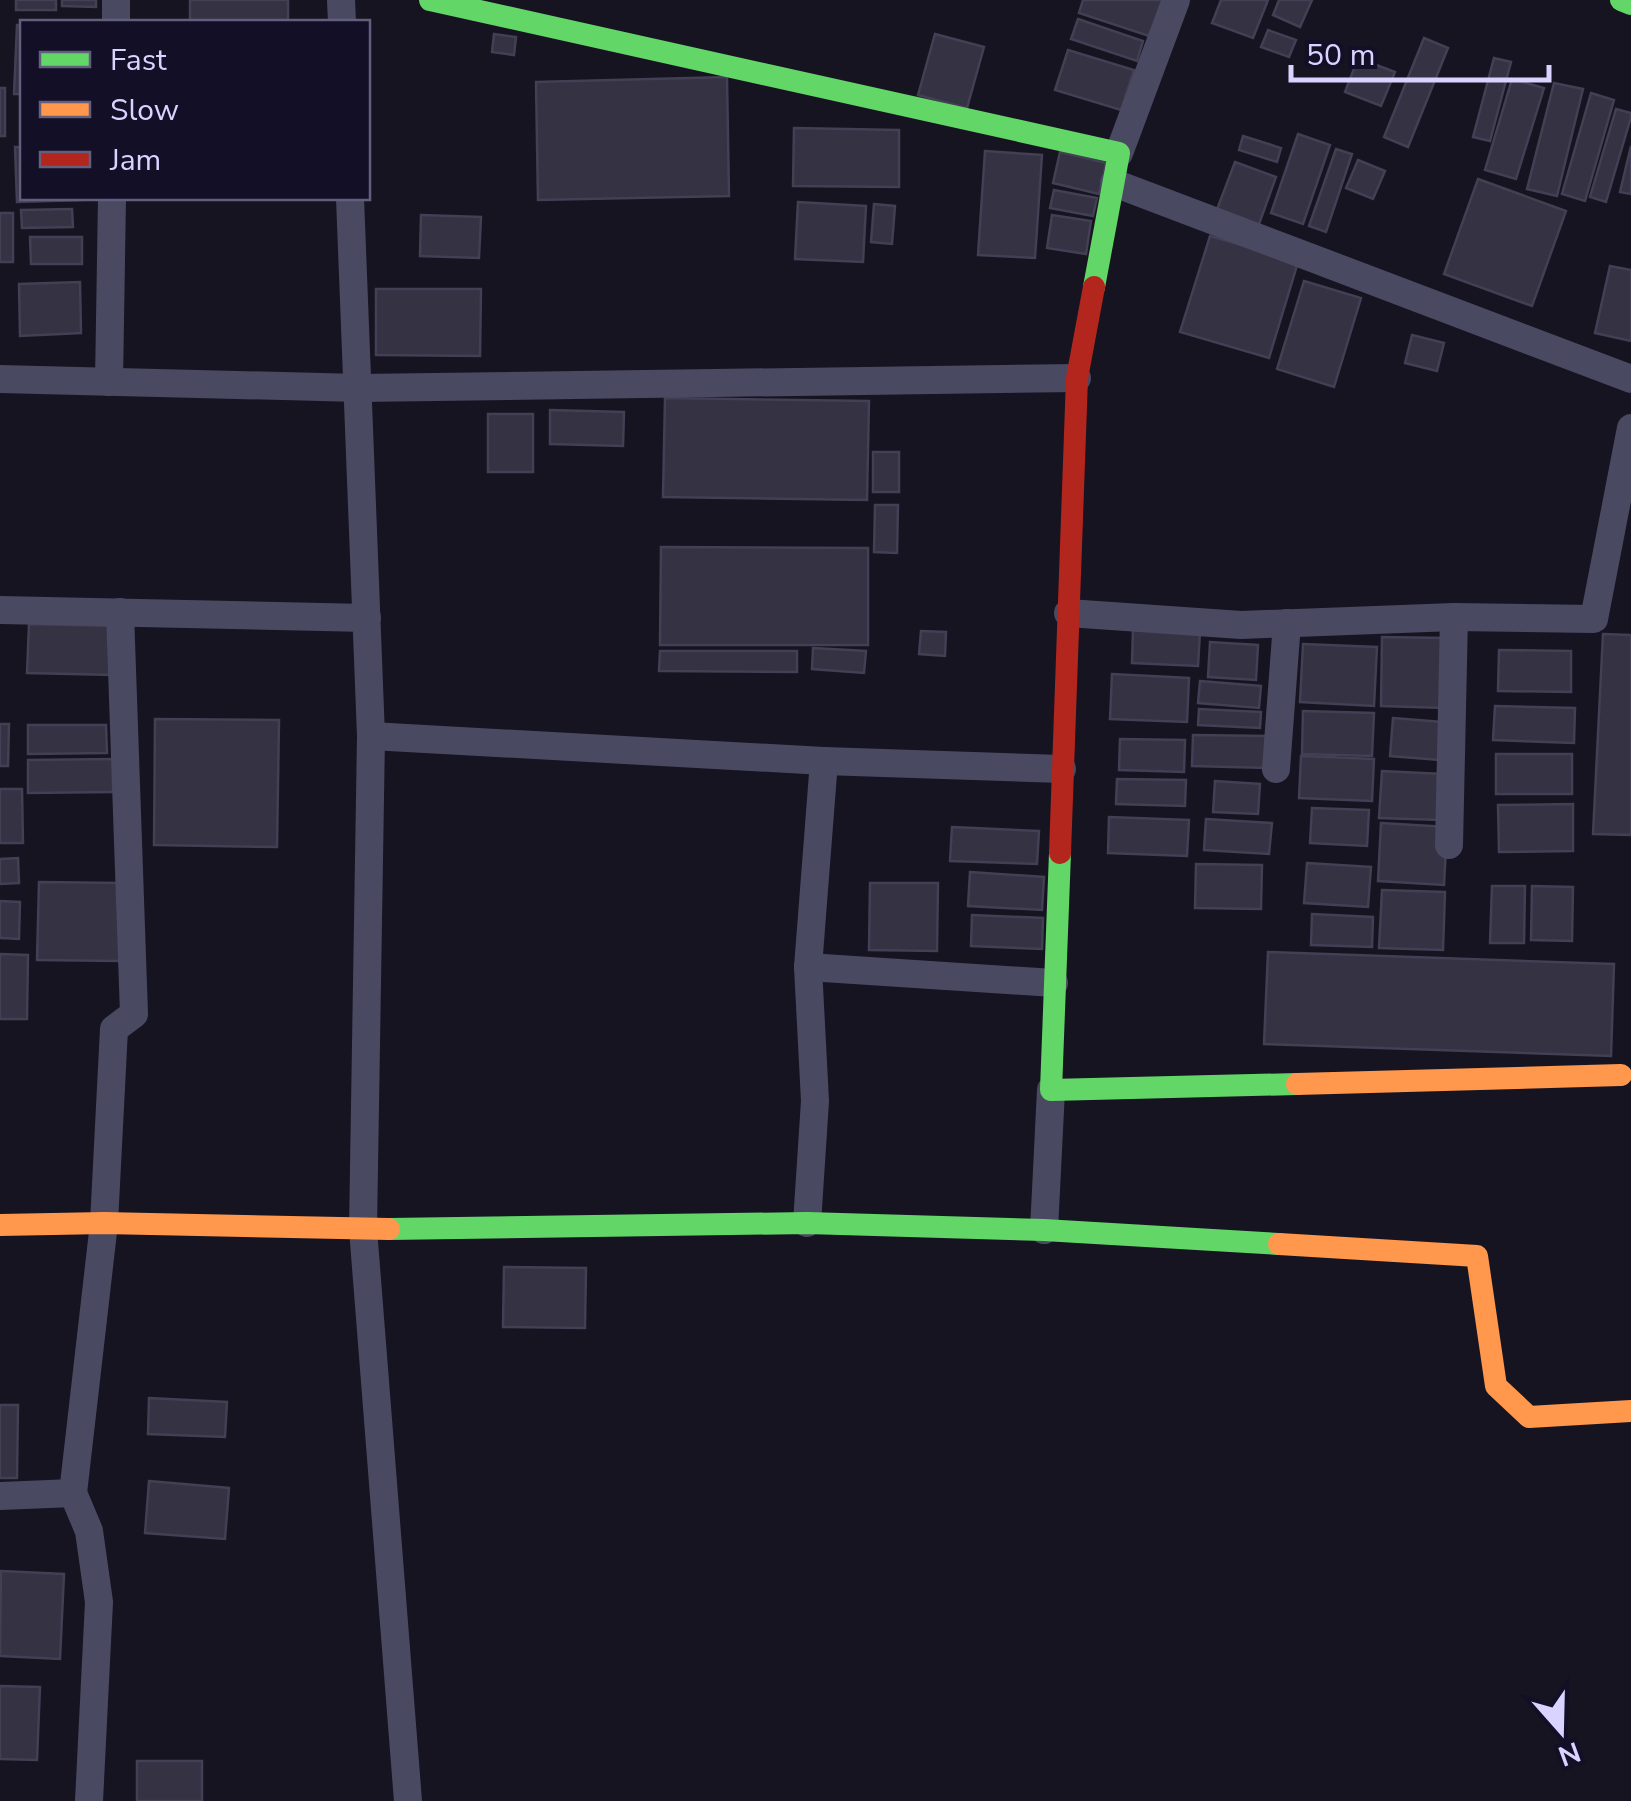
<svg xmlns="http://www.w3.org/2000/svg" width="1631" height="1801" font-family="'Nunito Sans',sans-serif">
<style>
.building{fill:#343243;stroke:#433f54;stroke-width:2.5}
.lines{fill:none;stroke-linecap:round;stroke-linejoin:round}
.street{stroke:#4a4962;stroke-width:28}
.fast{stroke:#63d668;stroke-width:22}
.slow{stroke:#ff974d;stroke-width:22}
.jam{stroke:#b3261e;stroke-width:22}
</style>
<rect width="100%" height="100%" fill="#161421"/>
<g class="building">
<rect x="16" y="0" width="40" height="10"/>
<polygon points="62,0 96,0 96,7 62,6"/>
<rect x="190" y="0" width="98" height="22"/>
<polygon points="1083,0 1165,0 1152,37 1079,13"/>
<polygon points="1221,0 1268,0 1253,38 1212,23"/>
<polygon points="1279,0 1312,0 1300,27 1273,15"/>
<polygon points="1078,19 1143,41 1137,61 1071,39"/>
<polygon points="17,25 22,25 22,94 14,94"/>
<polygon points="1268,30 1296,40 1289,57 1261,47"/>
<polygon points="494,34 516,37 514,55 492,52"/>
<polygon points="935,34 984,47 967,108 918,95"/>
<polygon points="1424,38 1448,48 1408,147 1384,137"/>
<polygon points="1068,50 1134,70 1121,110 1055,90"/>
<polygon points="1358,58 1395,72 1381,106 1345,92"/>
<polygon points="1494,58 1511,62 1490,141 1473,137"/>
<polygon points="727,77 729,196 538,200 536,82"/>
<polygon points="1512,79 1544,88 1516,179 1485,170"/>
<polygon points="1554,83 1583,89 1557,196 1527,189"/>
<rect x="0" y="88" width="5" height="48"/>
<polygon points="1591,93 1614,100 1585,201 1562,194"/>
<polygon points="1616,109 1631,113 1631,117 1606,202 1590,197"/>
<polygon points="794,128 899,130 899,187 793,186"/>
<polygon points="1298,134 1330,145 1303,224 1271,213"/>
<polygon points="1243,136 1281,148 1277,162 1239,150"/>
<polygon points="1631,146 1631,194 1620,192"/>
<polygon points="15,147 22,147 22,198 83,200 17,202"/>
<polygon points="1336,149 1352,154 1326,232 1309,226"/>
<polygon points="985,151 1042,155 1035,258 978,255"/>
<polygon points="1060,152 1106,163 1099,194 1053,183"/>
<polygon points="1358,160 1385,171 1373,199 1346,188"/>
<polygon points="1235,162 1276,177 1258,227 1216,212"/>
<polygon points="1478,179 1566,211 1532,306 1444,274"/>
<polygon points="1054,190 1097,198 1093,216 1050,208"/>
<polygon points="798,202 866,206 863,262 795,259"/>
<polygon points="874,204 895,206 892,244 871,242"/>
<polygon points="72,209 73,227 22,228 21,210"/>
<rect x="0" y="213" width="13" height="49"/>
<polygon points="421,215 481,217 479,258 420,256"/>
<polygon points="1052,215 1091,221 1086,254 1047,248"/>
<polygon points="1210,236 1298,262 1269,358 1180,332"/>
<polygon points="30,237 82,237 82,264 31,264"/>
<polygon points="1610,266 1631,270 1631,341 1595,333"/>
<polygon points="1304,281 1361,298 1334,387 1277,369"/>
<polygon points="80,282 81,333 20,336 19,284"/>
<polygon points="376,289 481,289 480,356 376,355"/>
<polygon points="1412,335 1444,343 1437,371 1405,363"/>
<polygon points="665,398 869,401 867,500 663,497"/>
<polygon points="550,410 624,412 623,446 550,444"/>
<rect x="488" y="414" width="45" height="58"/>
<rect x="873" y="452" width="26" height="40"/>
<polygon points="875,505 898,505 897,553 874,552"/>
<polygon points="661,547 868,548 868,645 660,645"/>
<polygon points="29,624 114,626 113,675 27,673"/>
<polygon points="1133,629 1200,632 1198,666 1132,663"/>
<polygon points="921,631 946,632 945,656 919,654"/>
<polygon points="1603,634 1631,635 1631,835 1593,834"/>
<polygon points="1382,637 1445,638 1444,708 1381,706"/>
<polygon points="1210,642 1258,645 1256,680 1208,677"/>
<polygon points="1303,644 1377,647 1374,706 1300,702"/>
<polygon points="813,648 866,651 864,673 812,669"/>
<polygon points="1499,650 1571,651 1571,692 1498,691"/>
<polygon points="660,651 797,651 797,672 659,671"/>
<polygon points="1112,674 1189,678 1187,722 1110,719"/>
<polygon points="1200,681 1261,686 1259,708 1198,703"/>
<polygon points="1495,706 1575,708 1574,743 1493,740"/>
<polygon points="1199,709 1261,712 1260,728 1198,725"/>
<polygon points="1303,711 1374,713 1372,756 1302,754"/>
<polygon points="1393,718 1442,722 1439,760 1390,756"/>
<polygon points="155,719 279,720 277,847 154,845"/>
<polygon points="0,724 9,724 8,766 0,766"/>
<polygon points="28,725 106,725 107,753 28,754"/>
<polygon points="1193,735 1269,736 1268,768 1192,766"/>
<polygon points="1120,739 1185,740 1184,772 1119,770"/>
<rect x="1496" y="754" width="76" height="40"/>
<polygon points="1301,756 1374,759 1372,801 1299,798"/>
<polygon points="113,759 113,792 28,793 28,760"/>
<polygon points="1382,771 1442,774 1440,820 1379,818"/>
<polygon points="1117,779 1186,780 1185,806 1116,804"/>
<polygon points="1215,781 1260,784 1258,814 1213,812"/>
<polygon points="0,789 22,789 23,843 0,843"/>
<polygon points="1573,804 1573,851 1499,852 1498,805"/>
<polygon points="1312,808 1369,810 1367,846 1310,843"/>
<polygon points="1109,817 1189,820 1187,856 1108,853"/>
<polygon points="1206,819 1272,823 1269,854 1204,850"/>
<polygon points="1381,823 1447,827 1444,885 1378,881"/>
<polygon points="952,827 1039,831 1037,864 950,861"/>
<polygon points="18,858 19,883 0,884 0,859"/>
<polygon points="1307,863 1371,867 1368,907 1304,903"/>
<polygon points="1196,864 1262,865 1261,909 1195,908"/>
<polygon points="970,872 1044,877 1042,910 968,906"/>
<polygon points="39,882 123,883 121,961 37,960"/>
<polygon points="870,883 938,883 937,951 869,950"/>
<polygon points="1492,886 1525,886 1524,943 1490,943"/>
<polygon points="1532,886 1573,887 1572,941 1531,940"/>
<polygon points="1382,890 1445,892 1443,950 1379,948"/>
<polygon points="0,901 20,902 19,939 0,938"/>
<polygon points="1312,914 1373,917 1372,947 1311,945"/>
<polygon points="972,915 1043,918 1042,949 971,946"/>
<polygon points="1268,952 1614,964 1611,1056 1264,1044"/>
<polygon points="0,954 28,955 27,1019 0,1019"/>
<polygon points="504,1267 586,1268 585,1328 503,1327"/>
<polygon points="149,1398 227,1402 225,1437 148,1434"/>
<polygon points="0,1405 18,1405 17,1478 0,1478"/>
<polygon points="149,1481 229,1488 225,1539 145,1533"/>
<polygon points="1,1571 64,1574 60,1659 0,1656"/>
<polygon points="0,1686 40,1687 37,1760 0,1759"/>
<rect x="137" y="1761" width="65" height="40"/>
</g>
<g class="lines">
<g class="street">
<polyline points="341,0 342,22"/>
<polyline points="116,22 116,0"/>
<polyline points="1119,153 1176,0"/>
<polyline points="1114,183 1631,379"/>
<polyline points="350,198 371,736 824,761 1062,769"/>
<polyline points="0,379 359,388 1077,378"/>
<polyline points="109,382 112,198"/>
<polyline points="0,610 367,618"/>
<polyline points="1068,613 1241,625 1454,617 1594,619 1631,428"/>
<polyline points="371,736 363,1229 408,1801"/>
<polyline points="824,761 808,967 1054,983"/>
<polyline points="1276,769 1287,623"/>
<polyline points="1449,845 1454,617"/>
<polyline points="807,1223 815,1101 808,967"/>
<polyline points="1044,1230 1051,1090"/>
<polyline points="73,1493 89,1531 99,1602 89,1801"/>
<polyline points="0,1496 73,1493 104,1223 114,1029 134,1014 120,612"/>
</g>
<g class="fast">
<polyline points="430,0 1119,153 1094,287"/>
<polyline points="1621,0 1631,4"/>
<polyline points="1060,853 1051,1090 1297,1084"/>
<polyline points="389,1229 807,1223 1044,1230 1279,1244"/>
</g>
<g class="slow">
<polyline points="1297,1084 1621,1075"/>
<polyline points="0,1225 104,1223 389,1229"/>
<polyline points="1279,1244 1477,1256 1496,1386 1529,1417 1631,1411"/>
</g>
<polyline class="jam" points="1060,853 1077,378 1094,287"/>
</g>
<rect x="20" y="20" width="350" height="180" fill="#130f26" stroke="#625e7d" stroke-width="2.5"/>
<rect x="40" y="52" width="50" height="15" fill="#63d668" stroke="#625e7d" stroke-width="2.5"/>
<text x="110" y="70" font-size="30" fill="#d9d4ff">Fast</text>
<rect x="40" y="102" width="50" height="15" fill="#ff974d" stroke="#625e7d" stroke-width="2.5"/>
<text x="110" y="120" font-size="30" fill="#d9d4ff">Slow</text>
<rect x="40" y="152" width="50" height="15" fill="#b3261e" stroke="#625e7d" stroke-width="2.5"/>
<text x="110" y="170" font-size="30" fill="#d9d4ff">Jam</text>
<g transform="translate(1561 1731) rotate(160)" stroke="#130f26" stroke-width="8" paint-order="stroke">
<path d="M0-8L18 38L0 25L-18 38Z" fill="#d9d4ff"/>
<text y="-15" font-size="28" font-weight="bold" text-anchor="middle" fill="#d9d4ff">N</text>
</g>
<path d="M1291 65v15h258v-15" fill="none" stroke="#d9d4ff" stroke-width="5"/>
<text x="1306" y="65" font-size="30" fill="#d9d4ff" stroke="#130f26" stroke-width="8" paint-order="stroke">50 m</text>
</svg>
